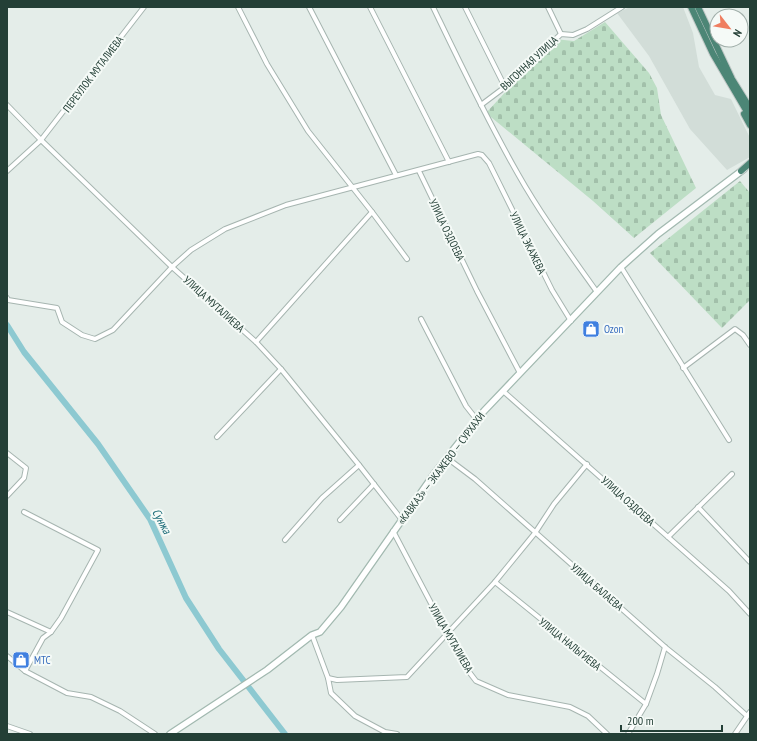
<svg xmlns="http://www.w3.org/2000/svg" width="757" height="741" font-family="'PT Sans Narrow',sans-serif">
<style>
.built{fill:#d2ddd8}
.cemetery{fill:url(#cemetery-stones)}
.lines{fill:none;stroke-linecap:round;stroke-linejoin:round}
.river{stroke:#8dc9d1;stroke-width:6}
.minor-casing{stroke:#a6b5b0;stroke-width:6}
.secondary-casing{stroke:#a2b9b0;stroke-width:8}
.trunk-casing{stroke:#c1c9c7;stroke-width:8}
.minor{stroke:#fff;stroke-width:4}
.secondary{stroke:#fff;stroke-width:5.5}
.trunk{stroke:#4c8676;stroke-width:6}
.labels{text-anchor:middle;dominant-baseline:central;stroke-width:4;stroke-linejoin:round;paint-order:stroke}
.street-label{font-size:11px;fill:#233f36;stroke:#f5faf7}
.shop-label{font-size:11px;fill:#366cbe;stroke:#f5faf7;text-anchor:start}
.water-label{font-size:12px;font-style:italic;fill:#1e6e7a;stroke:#f5faf7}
</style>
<defs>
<pattern id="cemetery-stones" width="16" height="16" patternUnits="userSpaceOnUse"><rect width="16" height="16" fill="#bddec5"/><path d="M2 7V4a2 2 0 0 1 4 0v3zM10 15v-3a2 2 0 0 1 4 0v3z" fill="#a2c0aa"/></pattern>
</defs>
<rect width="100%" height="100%" fill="#e4ede9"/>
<polygon class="built" points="630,7 683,7 693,33 699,67 715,95 731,99 750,138 750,157 727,170 690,129 649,56 617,13"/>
<g class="cemetery">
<polygon points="605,22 649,73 657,88 661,115 696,188 634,238 593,201 486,113 554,39 574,41"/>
<polygon points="740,181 750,193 750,300 722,328 650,253"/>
</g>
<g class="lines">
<polyline class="river" points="7,325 24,352 98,444 150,519 186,598 219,649 285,734"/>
<defs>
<g id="minor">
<polyline points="238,7 267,64 308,131 372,212 256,342"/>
<polyline points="309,7 396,175"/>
<polyline points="370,7 449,162"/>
<path d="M433,7C460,63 487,120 518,174C541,215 570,254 597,292"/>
<polyline points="465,7 505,87"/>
<polyline points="548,7 561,34"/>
<polyline points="7,105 41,140 172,267 256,342 281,369 359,465 402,520"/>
<polyline points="481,105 505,87 561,34 573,35 587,29 622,7"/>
<polyline points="7,171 41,140 144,7"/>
<polyline points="419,171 477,291 520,373"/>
<polyline points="372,212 407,259"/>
<polyline points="621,267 729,440"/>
<polyline points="7,298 8,300 57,308 62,322 82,335 95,339 113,330 172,267 191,250 225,229 286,205 478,154 482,155 489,163 552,290 571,321"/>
<polyline points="421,319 466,406 477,420"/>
<polyline points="683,368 735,329 743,335 750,345"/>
<polyline points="503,391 729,591 750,614"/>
<polyline points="217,437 281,369"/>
<polyline points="7,453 26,468 24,478 7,496"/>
<polyline points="447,458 475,479 665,647 715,687 747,716"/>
<polyline points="698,507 750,562"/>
<polyline points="24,512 98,550 61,618 51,632 43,638 25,671"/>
<polyline points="340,520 374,484"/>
<polyline points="393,531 463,664 476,681 508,695 570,707 588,716 607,734"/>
<polyline points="668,537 732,474"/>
<polyline points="285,540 322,498 359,465"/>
<polyline points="495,582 646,704"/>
<polyline points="7,612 51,632"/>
<polyline points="312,635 328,678 331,693 355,716 385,732 397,734"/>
<polyline points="7,656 25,671 67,693 91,697 120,711 155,734"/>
<polyline points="328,678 337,680 407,677 495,582 535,533 554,504 587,464"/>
<polyline points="7,726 30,734"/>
<polyline points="628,734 646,704 657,674 665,647"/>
<polyline points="735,734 750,712"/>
</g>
<polyline id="secondary" points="170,734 267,670 312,635 320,632 341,607 434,474 484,411 621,267 658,234 744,169"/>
<g id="trunk">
<polyline points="691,7 713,54 750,117"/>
<polyline points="698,7 732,79 750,108"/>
<polyline points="744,114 750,125"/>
<polyline points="741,171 750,163"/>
</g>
</defs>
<use href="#minor" class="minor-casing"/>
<use href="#secondary" class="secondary-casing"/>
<use href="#trunk" class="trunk-casing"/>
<use href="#minor" class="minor"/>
<use href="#secondary" class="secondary"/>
<use href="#trunk" class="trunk"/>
</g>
<defs>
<symbol id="shop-square" viewBox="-11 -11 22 22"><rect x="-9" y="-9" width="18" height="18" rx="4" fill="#3f7fe0" stroke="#f5faf7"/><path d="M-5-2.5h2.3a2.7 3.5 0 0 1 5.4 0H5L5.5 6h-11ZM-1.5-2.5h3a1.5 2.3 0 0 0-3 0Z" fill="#fff"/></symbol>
</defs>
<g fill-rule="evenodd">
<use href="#shop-square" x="581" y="319" width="20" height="20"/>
<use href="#shop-square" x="11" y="650" width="20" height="20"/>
</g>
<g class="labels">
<g class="street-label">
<text transform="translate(529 63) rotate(-43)">ВЫГОННАЯ УЛИЦА</text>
<text transform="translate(93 74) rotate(-53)">ПЕРЕУЛОК МУТАЛИЕВА</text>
<text transform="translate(447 230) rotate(64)">УЛИЦА ОЗДОЕВА</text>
<text transform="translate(528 243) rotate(64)">УЛИЦА ЭКАЖЕВА</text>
<text transform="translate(214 304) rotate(42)">УЛИЦА МУТАЛИЕВА</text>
<text transform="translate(441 468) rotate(-53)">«КАВКАЗ» — ЭКАЖЕВО — СУРХАХИ</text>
<text transform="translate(628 501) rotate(42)">УЛИЦА ОЗДОЕВА</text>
<text transform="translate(597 587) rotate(41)">УЛИЦА БАЛАЕВА</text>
<text transform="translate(451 638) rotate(60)">УЛИЦА МУТАЛИЕВА</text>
<text transform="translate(570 644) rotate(39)">УЛИЦА НАЛЬГИЕВА</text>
</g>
<g class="shop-label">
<text x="604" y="329">Ozon</text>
<text x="34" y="660">МТС</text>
</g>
<g class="water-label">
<text transform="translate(162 521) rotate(62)">Сунжа</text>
</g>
</g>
<rect width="757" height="741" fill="none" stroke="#233f36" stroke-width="16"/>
<g transform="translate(729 28) rotate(121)"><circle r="19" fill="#f5faf7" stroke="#a1afaa"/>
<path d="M0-3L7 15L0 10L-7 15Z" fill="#ef7e60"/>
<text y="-6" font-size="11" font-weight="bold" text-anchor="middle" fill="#233f36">N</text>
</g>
<path d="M621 725v6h101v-6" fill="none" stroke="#233f36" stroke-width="2"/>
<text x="627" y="725" font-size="12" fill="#233f36" stroke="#f5faf7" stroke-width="3" paint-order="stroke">200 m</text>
</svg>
